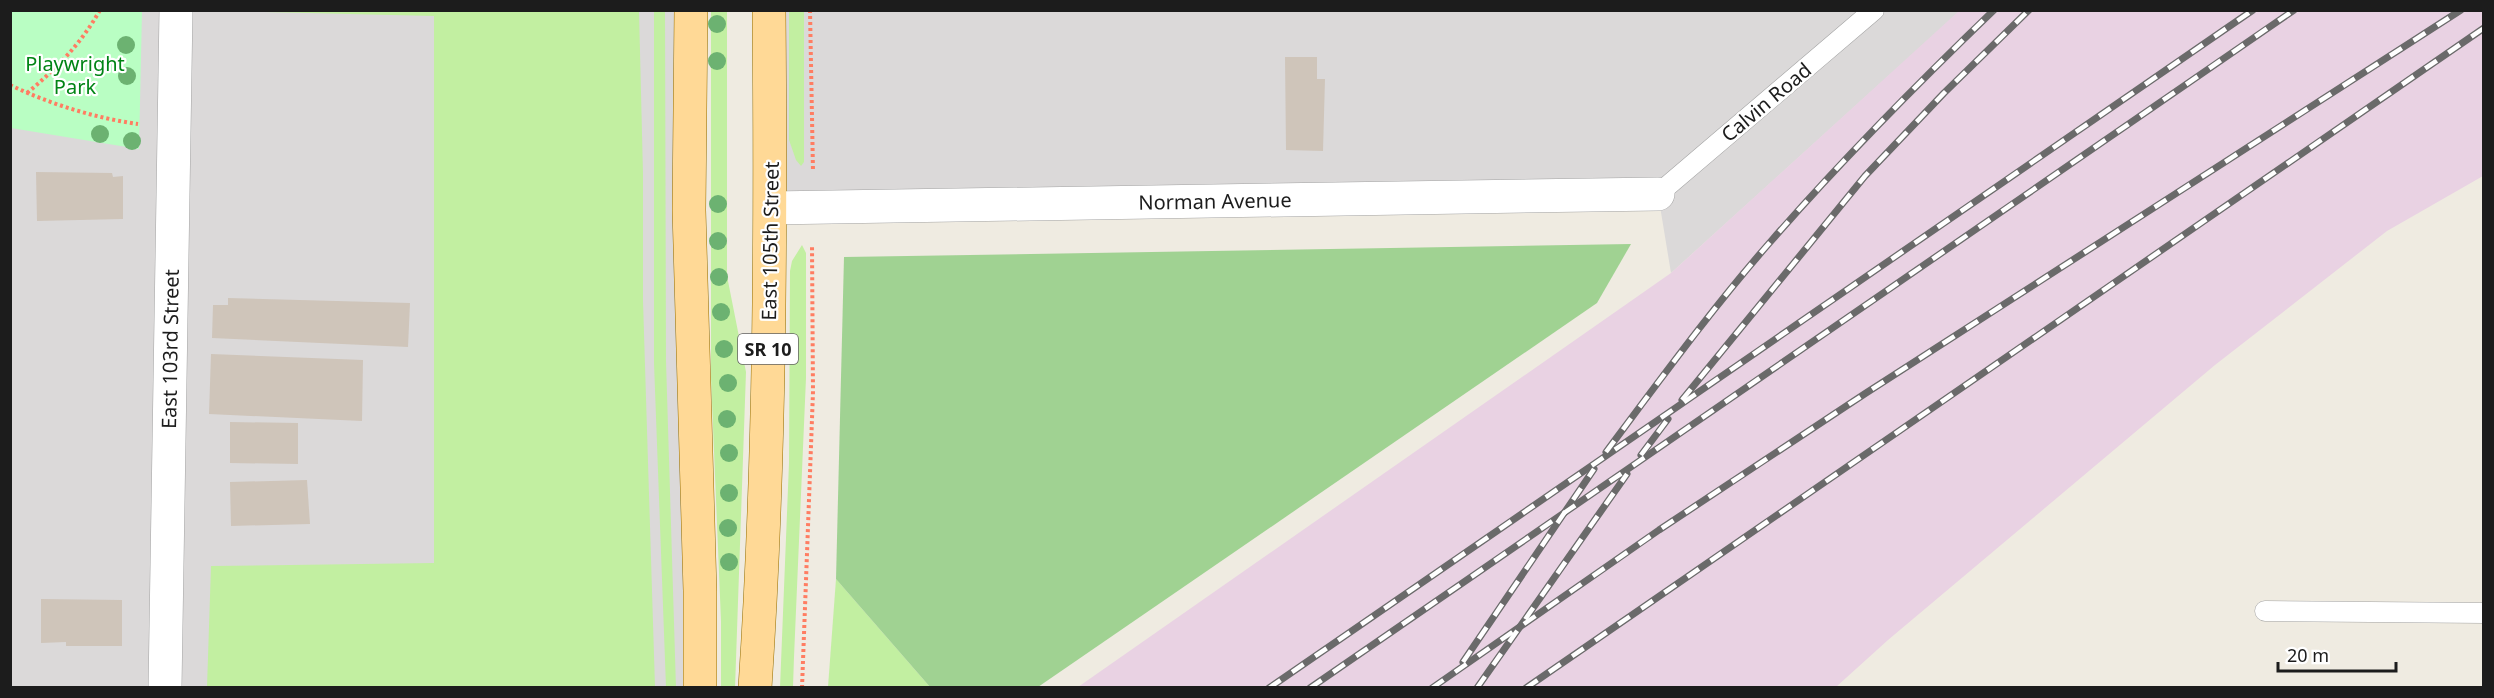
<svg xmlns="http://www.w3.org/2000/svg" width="2494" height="698" font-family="'Noto Sans',sans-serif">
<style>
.residential{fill:#dbd9d9}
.industrial{fill:#e9d2e3}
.grass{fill:#c2efa1}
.forest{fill:#a0d292}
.park{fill:#b9fec3}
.building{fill:#cfc5ba}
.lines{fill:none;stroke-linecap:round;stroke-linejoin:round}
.lane-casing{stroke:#a3a3a3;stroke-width:21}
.street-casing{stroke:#a3a3a3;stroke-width:34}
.primary-casing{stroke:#956e00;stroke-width:34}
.path{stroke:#ff7d62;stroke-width:4;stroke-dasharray:3 3;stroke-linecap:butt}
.lane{stroke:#fff;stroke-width:20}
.street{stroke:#fff;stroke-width:33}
.primary{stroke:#ffd996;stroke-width:33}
.rail-casing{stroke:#6a6a6a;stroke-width:7}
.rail{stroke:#fff;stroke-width:4.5;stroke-dasharray:14;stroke-linecap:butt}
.tree{fill:#6cb271}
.labels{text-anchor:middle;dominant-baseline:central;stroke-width:4.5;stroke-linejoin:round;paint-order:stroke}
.shield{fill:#fff;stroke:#606060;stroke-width:1.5}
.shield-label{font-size:18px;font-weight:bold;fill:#1c1c1c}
.park-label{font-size:20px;fill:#018415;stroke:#fff}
.street-label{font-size:20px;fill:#1c1c1c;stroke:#fff}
</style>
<rect width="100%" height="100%" fill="#efebe1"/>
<g class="residential">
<polygon points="10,11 691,11 700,687 11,687"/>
<polygon points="769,11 1960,11 1671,273 1658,194 771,208"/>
</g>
<polygon class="industrial" points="1960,10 2483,11 2483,176 2387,231 2215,365 1888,640 1836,687 1078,687 1671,273"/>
<g class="grass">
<polygon points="220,11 639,11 643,174 643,301 655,687 207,687 211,566 434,563 434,16"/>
<polygon points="654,11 665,11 666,361 676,688 666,687 654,363"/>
<polygon points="727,11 727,276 746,372 735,688 721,687 721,621 711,378 711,11"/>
<polygon points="789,11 804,11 804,162 801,166 796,160 789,140"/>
<polygon points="802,245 806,253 806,378 794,657 793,687 780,688 789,463 790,271 792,261"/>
<polygon points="836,579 930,687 828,687"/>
</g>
<polygon class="forest" points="1631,244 1597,303 1038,687 930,687 836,579 844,257"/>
<polygon class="park" points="10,11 142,11 139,149 11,128"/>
<g class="building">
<polygon points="1285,57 1317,57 1317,79 1325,79 1323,151 1286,150"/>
<polygon points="36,172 112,173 113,177 123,176 123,219 37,221"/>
<polygon points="228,298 410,303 408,347 212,338 213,305 228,305"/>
<polygon points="211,354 363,360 362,421 209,414"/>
<polygon points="230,422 298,423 298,464 230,463"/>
<polygon points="307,480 310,524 231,526 230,482"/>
<polygon points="41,599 122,600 122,646 66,646 66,642 41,643"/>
</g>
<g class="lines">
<defs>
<g id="lane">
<polyline points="1658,194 1874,10"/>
<polyline points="2265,611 2484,613"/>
</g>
<g id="street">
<polyline points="771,208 1658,194"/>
<polyline points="165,688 176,10"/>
</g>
<g id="primary">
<polyline points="691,10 689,210 700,591 700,688"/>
<path d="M755,688C770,462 771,236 769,10"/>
</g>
</defs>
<use href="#lane" class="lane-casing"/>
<use href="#street" class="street-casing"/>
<use href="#primary" class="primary-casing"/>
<g class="path">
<polyline points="810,10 813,171"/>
<path d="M10,85C50,104 95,118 138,124"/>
<path d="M27,93C56,69 81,44 100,10"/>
<polyline points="802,688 813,392 812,245"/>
</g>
<use href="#lane" class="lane"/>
<use href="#street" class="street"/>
<use href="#primary" class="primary"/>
<defs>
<g id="rail">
<polyline points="1682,400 1865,176 1944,93 2029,10"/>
<path d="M1606,452C1660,380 1713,307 1772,240C1842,160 1917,84 1994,10"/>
<polyline points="1641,455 1668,419"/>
<polyline points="1463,662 1594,469"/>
<polyline points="1269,688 2253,10"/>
<polyline points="1310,688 2294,10"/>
<polyline points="1432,688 1659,530 1866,393 2461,10"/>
<polyline points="1477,688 1627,474"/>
<polyline points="1526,688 2484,28"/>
</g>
</defs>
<use href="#rail" class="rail-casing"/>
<use href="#rail" class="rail"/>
</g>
<g class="tree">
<circle cx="717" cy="24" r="9"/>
<circle cx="126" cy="45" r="9"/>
<circle cx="717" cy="61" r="9"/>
<circle cx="127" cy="76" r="9"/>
<circle cx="100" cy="134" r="9"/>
<circle cx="132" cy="141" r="9"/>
<circle cx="718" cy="204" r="9"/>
<circle cx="718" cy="241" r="9"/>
<circle cx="719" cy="277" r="9"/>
<circle cx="721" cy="312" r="9"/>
<circle cx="724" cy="349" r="9"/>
<circle cx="728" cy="383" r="9"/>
<circle cx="727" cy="419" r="9"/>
<circle cx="729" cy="453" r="9"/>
<circle cx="729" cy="493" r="9"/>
<circle cx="728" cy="528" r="9"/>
<circle cx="729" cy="562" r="9"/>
</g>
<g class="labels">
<rect class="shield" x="738" y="334" width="60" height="30" rx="4.5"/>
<g class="shield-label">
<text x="768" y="349">SR 10</text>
</g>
<g class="park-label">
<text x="75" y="63">Playwright<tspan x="75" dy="23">Park</tspan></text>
</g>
<g class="street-label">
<text transform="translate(1766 102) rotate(-40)">Calvin Road</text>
<text transform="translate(1215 201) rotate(-1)">Norman Avenue</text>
<text transform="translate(770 241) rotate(-89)">East 105th Street</text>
<text transform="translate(170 349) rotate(-89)">East 103rd Street</text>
</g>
</g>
<rect width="2494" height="698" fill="none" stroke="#1c1c1c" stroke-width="24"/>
<path d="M2278 662v9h118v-9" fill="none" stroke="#1c1c1c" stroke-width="3"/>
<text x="2287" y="662" font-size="18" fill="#1c1c1c" stroke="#ffffff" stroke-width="4.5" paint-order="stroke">20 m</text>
</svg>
